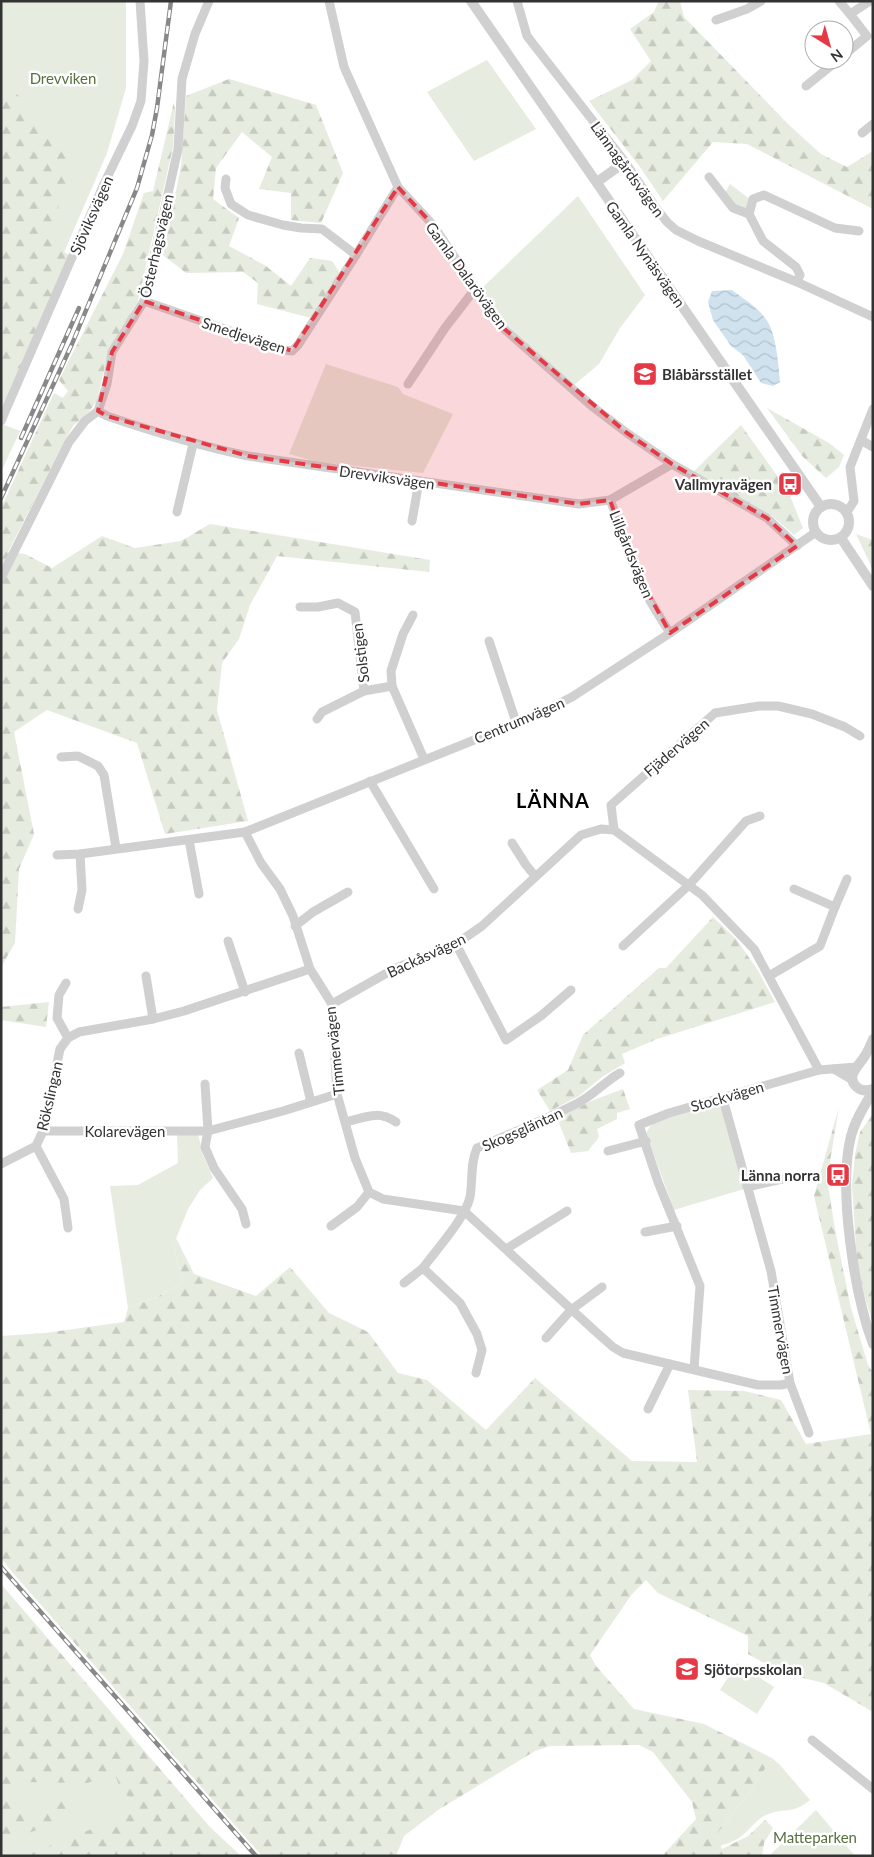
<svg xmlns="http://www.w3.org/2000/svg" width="874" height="1857" font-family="Lato,sans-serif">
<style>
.green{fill:#e6ecdf}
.forest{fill:url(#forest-firs)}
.water{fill:url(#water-waves)}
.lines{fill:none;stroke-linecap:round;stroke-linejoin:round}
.minor{stroke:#d0d0d0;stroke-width:9}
.tertiary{stroke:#d0d0d0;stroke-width:10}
.rail-casing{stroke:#888;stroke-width:4.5}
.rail{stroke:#fff;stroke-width:2.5;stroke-dasharray:8;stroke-linecap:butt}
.marked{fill:#e63946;fill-opacity:0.2;stroke:#e63946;stroke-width:4;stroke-dasharray:10 6;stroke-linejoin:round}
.labels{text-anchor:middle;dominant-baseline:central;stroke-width:5;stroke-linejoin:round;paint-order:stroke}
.park-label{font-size:15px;fill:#56703f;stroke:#fff}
.street-label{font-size:15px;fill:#333;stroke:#fff}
.poi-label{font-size:15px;font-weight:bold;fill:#333;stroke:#fff;text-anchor:start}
.district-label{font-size:20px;font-weight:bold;letter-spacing:1px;fill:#000;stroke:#fff}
</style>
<defs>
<pattern id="forest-firs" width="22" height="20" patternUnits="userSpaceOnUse" patternTransform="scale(1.25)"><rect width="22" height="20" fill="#e6ecdf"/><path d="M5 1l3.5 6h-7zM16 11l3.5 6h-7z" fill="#c6cbc0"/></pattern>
<pattern id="water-waves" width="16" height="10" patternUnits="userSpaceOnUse" patternTransform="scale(1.25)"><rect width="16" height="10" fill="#cfe2ee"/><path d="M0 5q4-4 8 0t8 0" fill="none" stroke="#b2c2cd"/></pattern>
</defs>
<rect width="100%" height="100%" fill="#fff"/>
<g class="green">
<polygon points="1,1 126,1 126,88 107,153 14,368 21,368 1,413"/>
<polygon points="487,60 536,129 474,161 427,92"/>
<polygon points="730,184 751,200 747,210 735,206 725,193"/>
<polygon points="578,196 645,295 620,328 599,364 574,385 505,323 481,289"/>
<polygon points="326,364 398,387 403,394 453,414 423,473 317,462 289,454"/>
<polygon points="2,424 20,431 1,472 1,426"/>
<polygon points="721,1102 744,1189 674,1210 646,1133 655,1119"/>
<polygon points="177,1133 198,1134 203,1155 213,1178 200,1190 188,1209 173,1246 184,1282 157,1297 128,1308 110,1186 138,1185 178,1163"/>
<polygon points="1,1624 200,1856 1,1856"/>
<polygon points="737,1663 774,1687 757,1714 720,1690"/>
<path d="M772,1758L780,1765L810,1800C793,1815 783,1807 766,1815C757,1819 752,1827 745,1833C738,1840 729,1843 720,1846L716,1835L747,1796Z"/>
<polygon points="816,1810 855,1856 769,1856"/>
</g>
<g class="forest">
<polygon points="659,1 680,1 684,17 789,125 821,154 847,167 873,151 873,209 747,144 713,142 663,201 640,167 589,101 632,80 651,61 630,29 654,12"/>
<polygon points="229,79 316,105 343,173 321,223 291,220 291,193 259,189 272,157 242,132 216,168 213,199 239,218 229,246 266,266 291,286 310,258 332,261 340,273 311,318 257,304 258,283 243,272 186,273 163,255 181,166 186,96"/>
<polygon points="17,94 34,116 66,142 67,180 57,212 54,245 69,255 21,368 1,371 1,96"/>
<polygon points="174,102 175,110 173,147 138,301 108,353 97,401 88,413 73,426 63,444 8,552 25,554 52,568 102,536 135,548 181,541 210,524 430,560 429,572 277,556 250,605 239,639 222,663 217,710 248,821 165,834 137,743 47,710 14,732 34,834 19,869 15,943 1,967 1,508 54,393 63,398 68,391 59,380 123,254 144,193 153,191"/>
<polygon points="767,408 829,443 844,455 839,467 826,478 803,457"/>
<polygon points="741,425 788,491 803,528 794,535 771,515 692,473"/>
<polygon points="856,534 873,540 873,570"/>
<polygon points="713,917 736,939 757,969 775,1002 657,1039 622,1054 625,1063 602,1077 579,1096 550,1111 537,1090 568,1070 583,1035 659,968 666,968"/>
<polygon points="49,1002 46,1027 1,1020 1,1007"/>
<polygon points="623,1089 630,1109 617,1113 617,1119 597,1129 599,1137 588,1151 571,1153 557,1118 591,1101"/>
<polygon points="839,1107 827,1179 835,1230 851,1308 868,1365 873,1373 873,1712 824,1683 782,1673 748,1654 748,1636 658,1593 646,1580 632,1594 590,1655 596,1666 634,1709 704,1724 772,1758 747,1796 716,1835 722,1849 748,1836 765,1820 773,1828 764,1843 762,1856 662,1856 696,1819 692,1802 653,1752 639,1745 550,1746 535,1751 438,1810 404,1836 396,1856 262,1856 13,1573 1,1558 1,1336 45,1333 124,1322 128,1308 157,1297 184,1282 173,1246 176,1238 194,1274 256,1296 290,1267 329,1313 368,1332 398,1373 427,1380 486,1430 535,1378 632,1461 697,1462 688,1390 744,1391 781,1400 806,1444 871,1434 814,1196"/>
<polygon points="873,1114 873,1324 864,1294 857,1261 852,1185 855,1155 860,1132"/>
<polygon points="1,1584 209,1826 241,1856 24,1856 117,1819 126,1808 129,1798 120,1788 115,1774 87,1783 21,1782 11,1807 23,1816 71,1796 76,1801 78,1810 39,1829 1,1844"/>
</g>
<path class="water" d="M732,290C745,300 761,309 769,324C776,337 779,367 780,382L773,386L761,383L743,355L731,346L713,320L708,302L712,291Z"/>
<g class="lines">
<g class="minor">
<polyline points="329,1 344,67 398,187 433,225 501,326 593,407 627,433 672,464 767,518 797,546"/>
<polyline points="517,1 527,36 625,162 656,208 667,222 676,230 698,241 797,282 873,317"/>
<polyline points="839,1 850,14 870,1"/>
<polyline points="716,20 747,9 761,1"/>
<polyline points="844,55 867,36 850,14"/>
<polyline points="806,86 838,60"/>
<polyline points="862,133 873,124"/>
<polyline points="709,177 733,208 749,214 753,199 764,195 835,228 859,231"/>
<polyline points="749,214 763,241 796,267 800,275 797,282"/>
<polyline points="356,255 398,187"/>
<polyline points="144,301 285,350 292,351 298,345 356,255 322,229 301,228 283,225 248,215 231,204 225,188 226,179"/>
<polyline points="408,384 445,328 475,289"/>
<path d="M98,411L107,416C154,432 200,446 248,456L579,504L610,500L672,464"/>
<polyline points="1,421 103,186 132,126 141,101 144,61 140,1"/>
<polyline points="861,440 873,447"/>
<path d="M610,500C619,521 625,544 633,565C642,590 656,611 670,633"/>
<polyline points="177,512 193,444"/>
<polyline points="847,512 854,501 850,467 873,409"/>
<polyline points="412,521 419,481"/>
<polyline points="1,578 69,442 85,421 98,411 107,384 112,352 144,301 178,149 182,79 195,34 209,1"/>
<polyline points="300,607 318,607 338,603 355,612 364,691 322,712 317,719"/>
<polyline points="489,641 516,722"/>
<polyline points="392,686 424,759"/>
<polyline points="364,691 392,686 391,671 403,634 413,615"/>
<polyline points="61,757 78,756 98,766 104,775 116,848"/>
<polyline points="370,781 434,889"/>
<polyline points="614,830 611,805 715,713 759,706 778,706 812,714 845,727 860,736"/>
<polyline points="245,832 261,863 280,889 293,916 310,969 332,1004 337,1094 355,1158 369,1192 383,1199 464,1211 595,1331 613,1347 623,1353 758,1385 781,1385 790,1383"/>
<polyline points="189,840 199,894"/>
<polyline points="512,843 526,865 535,876"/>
<polyline points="57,855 80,854 245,832 534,716 572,697 670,633 816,532"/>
<polyline points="835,907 847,879"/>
<polyline points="78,909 82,890 80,854"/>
<polyline points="295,926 313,912 348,892"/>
<polyline points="228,941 245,992"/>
<polyline points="456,944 506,1040 542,1015 571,990"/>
<polyline points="623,946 689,885 746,821 760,816"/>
<polyline points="146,976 153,1019"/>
<polyline points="769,976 820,946 835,907 794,889"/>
<polyline points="66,983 59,995 57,1018 68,1038"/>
<polyline points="332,1004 394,969 456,944 482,926 581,835 601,829 614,830 702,895 754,949 819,1070"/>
<polyline points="299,1053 311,1102"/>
<polyline points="834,1069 853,1080"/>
<polyline points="205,1084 208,1131 205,1147 214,1168 242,1209 246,1224"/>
<polyline points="723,1099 771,1271 790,1383 809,1433"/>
<path d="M346,1122C366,1117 378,1110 396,1122"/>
<polyline points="43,1131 208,1131 283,1111 337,1094"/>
<polyline points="36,1146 64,1199 68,1228"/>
<polyline points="608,1151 646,1141"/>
<polyline points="1,1164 36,1146 43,1131 60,1049 68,1038 79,1032 153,1019 184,1011 310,969"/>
<polyline points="747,1187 791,1177"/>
<polyline points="331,1226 357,1207 369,1192"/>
<polyline points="645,1232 677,1226"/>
<polyline points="506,1249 567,1211"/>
<path d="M423,1268C436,1250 466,1217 470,1197C473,1180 470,1164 477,1148C510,1134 544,1120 576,1104C593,1096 604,1082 620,1073"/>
<polyline points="404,1283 423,1268 460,1303 477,1334 482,1350 476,1373"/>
<polyline points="546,1338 571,1310 602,1287"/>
<polyline points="694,1369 700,1286 658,1182 639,1125 669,1113 819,1070 856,1067"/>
<polyline points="648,1409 670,1364"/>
<polyline points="812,1740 873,1789"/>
</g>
<g class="tertiary">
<polyline points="471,1 821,507"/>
<polyline points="597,182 625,162"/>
<circle cx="831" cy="522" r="18"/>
<polyline points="841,538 873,586"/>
<path d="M873,1039C871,1044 869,1049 866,1054C861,1064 843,1077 858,1088C862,1091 867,1091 873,1089"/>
<path d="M873,1091C864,1107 856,1118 851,1136C838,1188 854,1293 873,1344"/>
</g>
<defs>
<g id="rail">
<polyline points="21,438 79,308"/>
<polyline points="1,498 72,344 137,188 152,135 157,108 171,1"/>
<polyline points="1,1567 256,1856"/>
</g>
</defs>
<use href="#rail" class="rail-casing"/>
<use href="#rail" class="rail"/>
</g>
<path class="marked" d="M398,187L433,225L501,326L627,433L672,464L767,518L797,546L670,633L633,566L610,500L579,504L248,456L107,416L98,411L112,352L144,301L292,351Z"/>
<defs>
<symbol id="school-square" viewBox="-11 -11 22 22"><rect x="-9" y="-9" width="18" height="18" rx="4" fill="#e63946" stroke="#fff"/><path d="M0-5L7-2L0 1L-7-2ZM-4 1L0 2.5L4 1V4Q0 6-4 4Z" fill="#fff"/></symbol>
<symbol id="bus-square" viewBox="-11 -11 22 22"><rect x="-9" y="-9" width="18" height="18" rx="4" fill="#e63946" stroke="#fff"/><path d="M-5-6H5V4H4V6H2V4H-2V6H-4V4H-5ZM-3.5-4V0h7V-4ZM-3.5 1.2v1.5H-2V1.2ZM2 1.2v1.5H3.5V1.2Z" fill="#fff"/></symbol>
</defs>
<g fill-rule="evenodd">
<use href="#school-square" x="631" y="360" width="28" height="28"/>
<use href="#bus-square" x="776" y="470" width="28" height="28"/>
<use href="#bus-square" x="824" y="1161" width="28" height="28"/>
<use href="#school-square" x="673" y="1655" width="28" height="28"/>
</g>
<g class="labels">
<g class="park-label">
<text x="63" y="78">Drevviken</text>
<text x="815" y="1837">Matteparken</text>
</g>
<g class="street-label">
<text transform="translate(628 169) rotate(54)">Lännagårdsvägen</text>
<text transform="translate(91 215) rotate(-66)">Sjöviksvägen</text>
<text transform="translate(156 246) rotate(-77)">Österhagsvägen</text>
<text transform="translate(646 254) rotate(55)">Gamla Nynäsvägen</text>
<text transform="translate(467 275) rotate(54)">Gamla Dalarövägen</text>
<text transform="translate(244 335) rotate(18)">Smedjevägen</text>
<text transform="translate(387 477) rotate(8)">Drevviksvägen</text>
<text transform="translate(632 554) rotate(68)">Lillgårdsvägen</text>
<text transform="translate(360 653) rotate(-97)">Solstigen</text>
<text transform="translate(519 720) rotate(-23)">Centrumvägen</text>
<text transform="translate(676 747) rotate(-41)">Fjädervägen</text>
<text transform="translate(426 955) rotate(-25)">Backåsvägen</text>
<text transform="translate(334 1051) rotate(-96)">Timmervägen</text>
<text transform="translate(49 1096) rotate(-77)">Rökslingan</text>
<text transform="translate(727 1096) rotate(-16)">Stockvägen</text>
<text transform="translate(522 1129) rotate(-24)">Skogsgläntan</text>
<text x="125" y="1131">Kolarevägen</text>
<text transform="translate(781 1330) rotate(80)">Timmervägen</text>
</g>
<g class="poi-label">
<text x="662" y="374">Blåbärsstället</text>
<text x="772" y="484" text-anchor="end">Vallmyravägen</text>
<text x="820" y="1175" text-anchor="end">Länna norra</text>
<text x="704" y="1669">Sjötorpsskolan</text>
</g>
<g class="district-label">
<text x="553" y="800">LÄNNA</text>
</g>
</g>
<rect width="874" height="1857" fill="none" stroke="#333333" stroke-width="5"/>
<g transform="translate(829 45) rotate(143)"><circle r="24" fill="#ffffff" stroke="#adadad"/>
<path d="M0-4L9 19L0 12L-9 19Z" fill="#e63946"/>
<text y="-8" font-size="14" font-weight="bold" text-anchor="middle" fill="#333333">N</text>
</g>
</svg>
